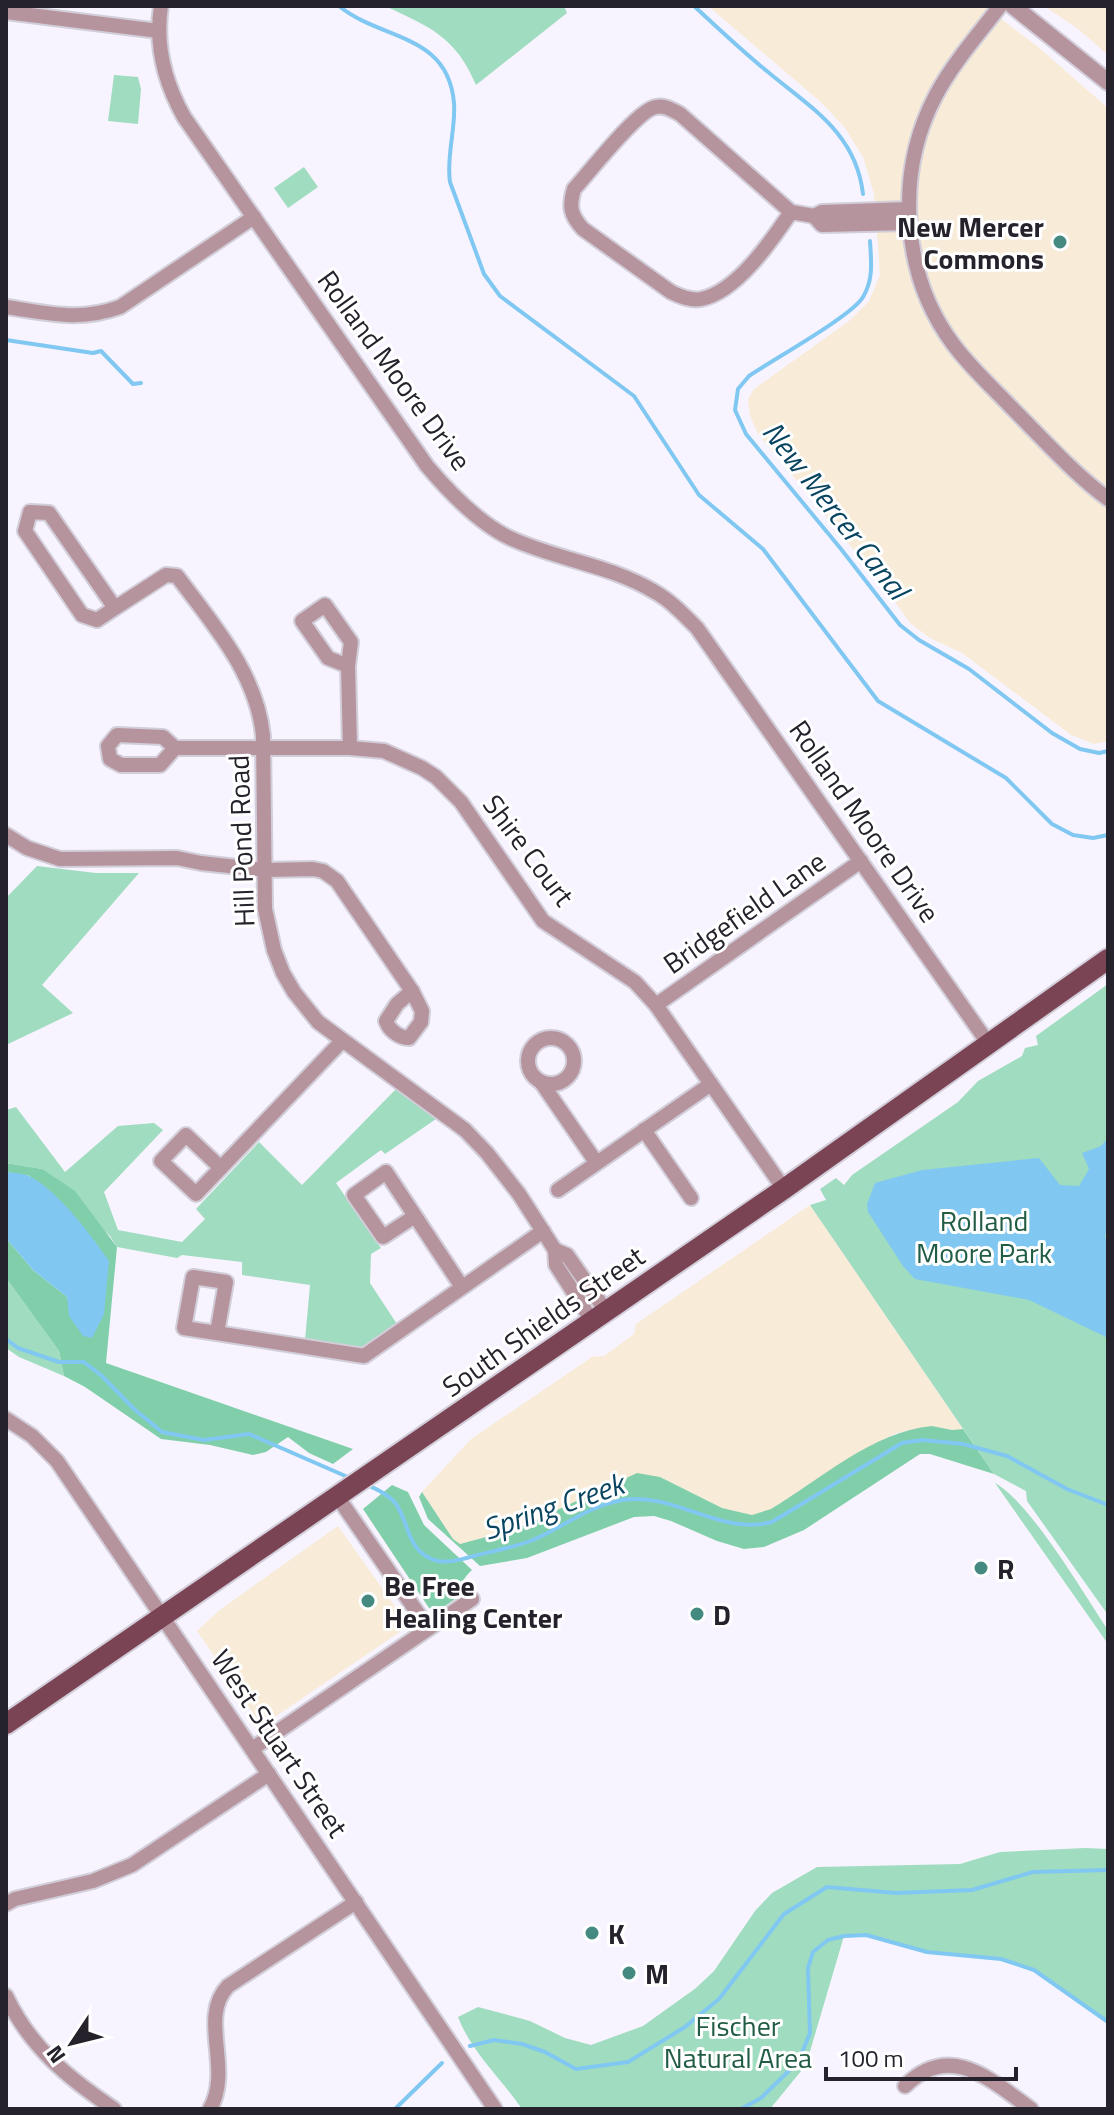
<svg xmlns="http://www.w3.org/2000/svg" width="1114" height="2115" font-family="'Titillium Web',sans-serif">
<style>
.commercial{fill:#f8ebd7}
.green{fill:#a0dcbf}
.forest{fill:#81cfaa}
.water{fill:#80c8f1}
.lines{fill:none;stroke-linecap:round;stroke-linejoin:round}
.stream{stroke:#80c8f1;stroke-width:4}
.minor-casing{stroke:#d2ced9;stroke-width:18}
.tertiary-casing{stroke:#d2ced9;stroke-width:20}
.primary-casing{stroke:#d2ced9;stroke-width:24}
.minor{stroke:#b6949d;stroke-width:14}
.tertiary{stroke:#b6949d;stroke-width:16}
.primary{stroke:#7b4455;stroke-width:20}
.poi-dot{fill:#448a81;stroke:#fff;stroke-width:3}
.labels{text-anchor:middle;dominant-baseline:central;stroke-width:6;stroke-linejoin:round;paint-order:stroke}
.poi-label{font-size:28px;font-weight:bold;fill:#26222c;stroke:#fff;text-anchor:start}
.street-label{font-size:28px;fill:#26222c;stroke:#fff}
.park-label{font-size:28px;fill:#215c44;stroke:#fff}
.water-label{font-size:30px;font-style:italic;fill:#094561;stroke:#fff}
</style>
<rect width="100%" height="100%" fill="#f8f4ff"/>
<g class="commercial">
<polygon points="708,6 984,6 1037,46 1108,108 1108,741 1094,744 1071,735 962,653 930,638 910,623 882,584 758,434 750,416 748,399 754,389 849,321 869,301 880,275 874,194 863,157 845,128 823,104"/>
<polygon points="1044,6 1108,6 1108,55 1077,28"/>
<polygon points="810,1205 963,1429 952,1430 932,1426 897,1433 870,1446 771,1510 752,1515 722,1508 660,1477 515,1529 460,1544 453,1539 422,1492 471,1439 592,1357 604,1356 634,1334 636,1324"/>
<polygon points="338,1526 406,1622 407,1627 263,1725 258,1721 197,1631 221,1609"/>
</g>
<g class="green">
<path d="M385,6H564L567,13L476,85C456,37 430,27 385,6Z"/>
<polygon points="114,75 138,77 141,89 138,124 108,121"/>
<polygon points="304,167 318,187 288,208 274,188"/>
<polygon points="37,866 96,873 139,873 42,985 73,1013 6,1045 6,898"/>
<polygon points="1108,984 1108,1615 1027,1501 1026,1491 994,1474 810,1205 826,1200 820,1189 836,1178 844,1185 852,1175 958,1102 978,1081 1022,1056 1025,1048 1038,1045 1036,1036"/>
<polygon points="396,1089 436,1119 385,1154 381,1150 336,1183 381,1248 371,1254 370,1283 397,1324 360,1350 305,1340 310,1285 242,1275 242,1262 182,1255 177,1258 117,1247 110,1236 42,1169 6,1163 6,1110 16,1107 65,1172 118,1126 154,1123 163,1130 104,1192 118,1230 182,1242 205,1219 196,1209 259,1142 302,1185"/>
<polygon points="6,1278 59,1351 64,1376 19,1357 6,1348"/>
<path d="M995,1483C1031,1503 1083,1593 1108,1630V1644Z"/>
<path d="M1085,1848L1108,1849V2022L1034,1970L1001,1959L927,1952L866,1935L844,1936L806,2065L770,2109H522C500,2077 472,2053 458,2017L478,2007L530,2021L565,2038L591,2045L643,2026L696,1988L714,1971L755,1911L772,1893L817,1867L960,1864L1000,1852Z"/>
</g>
<g class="forest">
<polygon points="6,1163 42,1169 75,1191 117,1247 106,1363 353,1449 333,1464 309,1453 288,1437 266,1452 253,1455 210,1445 161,1439 85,1387 64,1376 59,1351 6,1278 6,1238 33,1270 67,1297 83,1336 30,1176 6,1172"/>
<path d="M932,1426L952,1430L963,1429L994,1474L930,1454H920L804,1530L764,1547L744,1549L717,1541L671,1521L654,1516L634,1517L527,1558L480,1566L428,1519L419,1497L422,1492L453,1539L460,1544L516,1529L637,1473L660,1477L722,1508L752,1515L771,1509C821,1479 872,1432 932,1426Z"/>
<path d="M392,1485L408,1492L424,1525L472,1570C464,1578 460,1582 464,1593L439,1610L429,1608L363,1509Z"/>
</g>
<g class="water">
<polygon points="1108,1138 1108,1220 1105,1236 1108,1246 1108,1338 1029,1300 915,1279 903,1266 868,1212 867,1204 875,1183 922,1170 1039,1158 1060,1185 1079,1186 1089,1169 1082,1153 1101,1146"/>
<path d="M6,1172C14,1173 24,1173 31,1177C60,1193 90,1234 109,1261L104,1314L92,1338L83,1336L69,1316L67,1297L33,1270L6,1238Z"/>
</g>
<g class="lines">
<g class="stream">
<path d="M339,6C382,41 448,33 454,103C456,129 446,156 450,182L484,274L500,296L634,396L699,495L763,549L878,701L1006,778L1052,824L1073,835L1093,838L1108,835"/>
<path d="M694,6C718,28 742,51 768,72C811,108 856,133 863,194"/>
<path d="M870,241C871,260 874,279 863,297C852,316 772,360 749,376L738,389L735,410L746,434L841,549L900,625L919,640L969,669L1052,733L1080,749L1099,753L1108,751"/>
<polyline points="6,340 93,353 101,351 133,384 141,383"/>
<polyline points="6,1339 18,1348 59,1362 84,1362 102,1376 134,1409 162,1432 204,1440 249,1434 350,1478"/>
<path d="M365,1484C376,1489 388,1494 396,1504C409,1522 407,1554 438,1561C450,1563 463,1559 474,1556C494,1551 515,1547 533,1540C563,1527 590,1505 623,1500C676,1492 719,1536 772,1522L902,1443L922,1440L963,1444L1007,1456L1067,1489L1108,1505"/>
<polyline points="470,2046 494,2040 522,2044 545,2052 576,2069 628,2062 685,2027 719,1999 784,1914 827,1887 896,1893 972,1890 1033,1872 1108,1870"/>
<polyline points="395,2109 442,2063"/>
<polyline points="741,2109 761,2098 798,2062 810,2033 808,1968 813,1952 828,1940 844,1936 866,1935 927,1952 1001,1959 1034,1970 1108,2022"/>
</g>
<defs>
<g id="minor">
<path d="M161,6C155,45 165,83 184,117L427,466C449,492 478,523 510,538C557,560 611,565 655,592C671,601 684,615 697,628L988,1043"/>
<path d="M1000,6C978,35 953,63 936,95C895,172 901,274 953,344C970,367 991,386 1011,407C1042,438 1073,473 1108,499"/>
<polyline points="6,12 159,31"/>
<polyline points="909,209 822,212 814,216 822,225 910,223"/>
<path d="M791,212C772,240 737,292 701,299C690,301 680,296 671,292L583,229C570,215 569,206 574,189C589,173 638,109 656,107C665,105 672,110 680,114L791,212L814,216"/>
<path d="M6,307C49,313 78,322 120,307L254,217"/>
<polygon points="325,605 351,642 348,666 328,658 302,621"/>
<path d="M115,608L97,620L82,615L25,531L30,512L49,513L115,608L166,575L177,576C213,624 257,674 263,736L265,909L274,950L283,973L294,992L318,1022L465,1130L487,1153L519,1194L555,1250L556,1265L592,1321"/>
<polyline points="348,666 350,748"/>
<polyline points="175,748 160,765 121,765 110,759 108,746 117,735 163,737 175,748 350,748 384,751 422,768 436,777 461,802 543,921 635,982 656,1005 784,1189"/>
<polyline points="6,835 27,848 60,859 177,858 201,863 265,870 313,869 323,871 337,881 412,991"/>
<path d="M412,991L422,1011L421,1022L409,1038C399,1038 389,1030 386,1021L397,1004Z"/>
<polyline points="656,1005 861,861"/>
<circle cx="551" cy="1061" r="23"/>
<polyline points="541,1082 596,1162"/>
<polyline points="644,1130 691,1198"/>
<polyline points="221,1168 186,1135 161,1161 196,1194 342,1041"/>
<polyline points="558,1190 711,1084"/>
<polyline points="415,1216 383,1237 354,1195 386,1172 462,1287"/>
<polyline points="555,1250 567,1255 606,1311"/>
<polyline points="217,1333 226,1282 193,1277 184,1328 364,1356 543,1231"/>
<polyline points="6,1419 32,1436 57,1461 495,2109"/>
<polyline points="337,1496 428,1628"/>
<polyline points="252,1749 472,1599"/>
<polyline points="6,1904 15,1899 93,1881 132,1865 269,1774"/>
<path d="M6,1996C30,2047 68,2078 114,2109"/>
<path d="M905,2086C950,2041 991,2080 1031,2109"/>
<path d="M210,2109C233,2068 198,2018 228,1986L356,1902"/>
</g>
<polyline id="tertiary" points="1013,6 1108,82"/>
<polyline id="primary" points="6,1724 784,1189 1108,959"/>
</defs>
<use href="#minor" class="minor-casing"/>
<use href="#tertiary" class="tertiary-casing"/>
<use href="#primary" class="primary-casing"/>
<use href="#minor" class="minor"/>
<use href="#tertiary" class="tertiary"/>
<use href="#primary" class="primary"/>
</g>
<g class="poi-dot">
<circle cx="1060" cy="242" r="8"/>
<circle cx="981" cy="1568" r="8"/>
<circle cx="368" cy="1601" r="8"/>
<circle cx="697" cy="1614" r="8"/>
<circle cx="592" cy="1933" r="8"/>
<circle cx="629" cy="1973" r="8"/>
</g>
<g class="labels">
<g class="poi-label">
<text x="1044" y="226" text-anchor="end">New Mercer<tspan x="1044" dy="32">Commons</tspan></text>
<text x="997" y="1568">R</text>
<text x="384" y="1585">Be Free<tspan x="384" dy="32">Healing Center</tspan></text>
<text x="713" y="1614">D</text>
<text x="608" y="1933">K</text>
<text x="645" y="1973">M</text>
</g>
<g class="street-label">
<text transform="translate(395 370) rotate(54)">Rolland Moore Drive</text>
<text transform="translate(865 821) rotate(55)">Rolland Moore Drive</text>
<text transform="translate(241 841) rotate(-92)">Hill Pond Road</text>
<text transform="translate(529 850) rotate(53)">Shire Court</text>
<text transform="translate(744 912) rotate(-35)">Bridgefield Lane</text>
<text transform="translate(543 1321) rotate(-35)">South Shields Street</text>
<text transform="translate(280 1743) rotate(56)">West Stuart Street</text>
</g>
<g class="park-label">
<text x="984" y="1220">Rolland<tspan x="984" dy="32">Moore Park</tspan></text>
<text x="738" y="2025">Fischer<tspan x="738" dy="32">Natural Area</tspan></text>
</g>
<g class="water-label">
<text transform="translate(836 510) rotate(52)">New Mercer Canal</text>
<text transform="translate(553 1506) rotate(-19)">Spring Creek</text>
</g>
</g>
<rect width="1114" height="2115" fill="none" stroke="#26222c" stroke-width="16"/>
<g transform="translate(72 2043) rotate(235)" stroke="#ffffff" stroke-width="6" paint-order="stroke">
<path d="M0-6L14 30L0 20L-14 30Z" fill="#26222c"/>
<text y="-12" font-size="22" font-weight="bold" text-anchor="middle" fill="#26222c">N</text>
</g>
<path d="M826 2067v12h190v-12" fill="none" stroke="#26222c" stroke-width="4"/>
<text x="838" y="2067" font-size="24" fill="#26222c" stroke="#ffffff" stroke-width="6" paint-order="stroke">100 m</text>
</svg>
